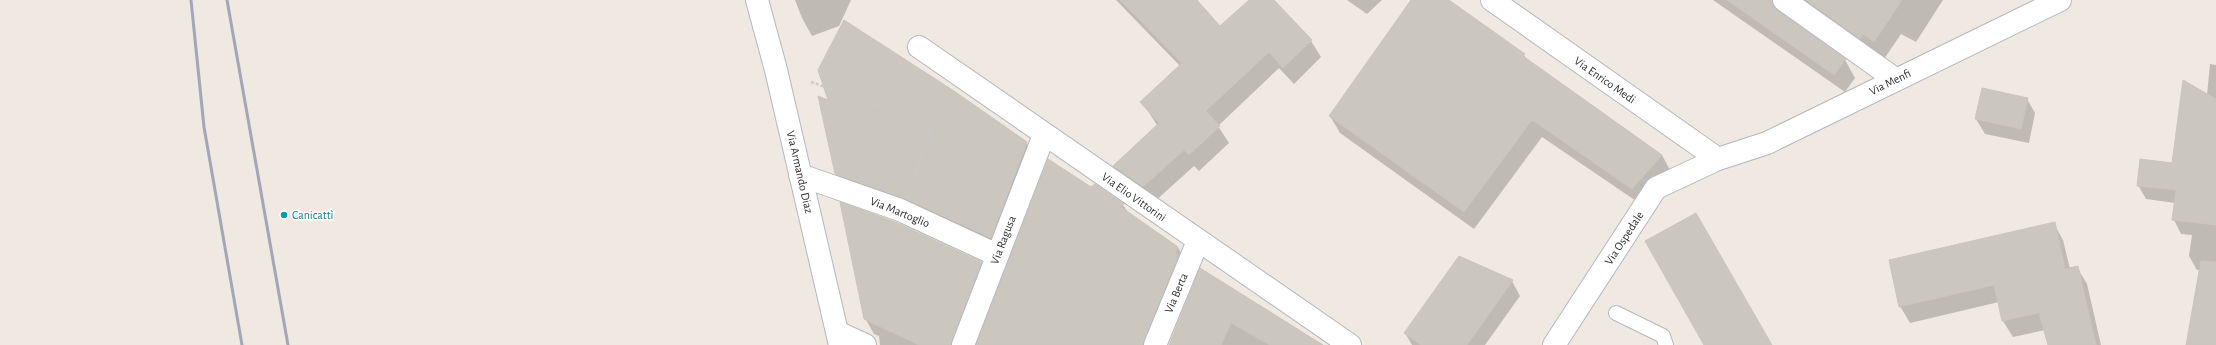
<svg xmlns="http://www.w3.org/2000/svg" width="2216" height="345" font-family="'Alegreya Sans',sans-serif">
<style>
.shadow{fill:#0003}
.building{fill:#cbc7bf;stroke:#cbc5ba}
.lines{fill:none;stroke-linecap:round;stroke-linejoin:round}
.lane-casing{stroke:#b4b7c1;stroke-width:16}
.street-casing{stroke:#b4b7c1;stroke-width:24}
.path{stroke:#c9c9c9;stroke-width:2.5;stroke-dasharray:3 2;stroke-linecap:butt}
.lane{stroke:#fff;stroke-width:14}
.street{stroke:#fff;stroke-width:22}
.rail{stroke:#a3a6b8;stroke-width:3}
.culture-dot{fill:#0f9aa8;stroke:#fff;stroke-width:1.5}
.labels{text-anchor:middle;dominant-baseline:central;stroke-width:3;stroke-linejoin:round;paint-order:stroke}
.street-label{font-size:12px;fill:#2e2e2e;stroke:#fff}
.culture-label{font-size:12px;fill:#0d838f;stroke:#fff;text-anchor:start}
</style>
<rect width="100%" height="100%" fill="#efe9e1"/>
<g class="shadow">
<polygon points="795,0 851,0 839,26 812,36 802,18"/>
<polygon points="1116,0 1195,0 1220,27 1250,0 1273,0 1311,41 1321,57 1294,84 1279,68 1218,126 1229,143 1199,171 1194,166 1153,203 1124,183 1114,166 1157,125 1142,102 1180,66"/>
<polygon points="1347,0 1382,0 1367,14"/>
<polygon points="1412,0 1447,0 1524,55 1527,60 1662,155 1671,172 1642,205 1542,137 1474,229 1340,133 1330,116"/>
<polygon points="1713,0 1943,0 1916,42 1901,34 1884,59 1789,6 1782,15 1845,60 1855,78 1845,92"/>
<polygon points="2210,64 2216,65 2216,345 2187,345 2199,270 2197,270 2189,256 2192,235 2181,234 2174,220 2175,203 2146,199 2138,185 2173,164 2207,95"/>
<polygon points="2027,99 2035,113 2029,143 1985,134 1976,119"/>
<polygon points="1026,143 1034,156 998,250 843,186 836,174"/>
<polygon points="1095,185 1123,205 1128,213 1178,247 1186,263 1156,345 977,345"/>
<polygon points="2054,224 2063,240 2070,269 2077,267 2087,284 2101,345 2049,345 2045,330 2013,337 2003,321 1999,302 1910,323 1900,306"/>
<polygon points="981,262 990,278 964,345 880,345 879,336 874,334 865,318"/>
<polygon points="1201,270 1320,345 1170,345"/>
<polygon points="1512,281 1520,296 1485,345 1412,345 1405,333"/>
</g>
<g class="building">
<polygon points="1120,0 1197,0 1220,26 1249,0 1274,0 1312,40 1283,68 1269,52 1206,111 1220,126 1189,155 1184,150 1143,187 1113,166 1159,123 1140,102 1182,63"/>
<polygon points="1411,0 1449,0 1525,54 1523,56 1662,155 1632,189 1532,120 1464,212 1329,116"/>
<polygon points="1727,0 1772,0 1777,10 1846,59 1834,75"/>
<polygon points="1806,0 1902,0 1874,42 1863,34 1860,39"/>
<polygon points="844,20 954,91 1027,142 991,238 905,199 835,174 818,96 828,100 818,70"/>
<polygon points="2183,80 2216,99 2216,225 2172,220 2176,190 2137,186 2140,159 2172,163"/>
<polygon points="1982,88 2028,98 2021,129 1975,119"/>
<polygon points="1048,159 1091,187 1095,184 1124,204 1121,207 1178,247 1175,253 1179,255 1143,345 976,345"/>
<polygon points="840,202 895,222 982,262 951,345 919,345 864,319"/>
<polygon points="1696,213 1772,345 1704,345 1645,241"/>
<polygon points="2055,222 2065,269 2078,266 2096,345 2048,345 2039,313 2002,321 1994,285 1899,307 1889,260"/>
<polygon points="1459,256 1513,280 1467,345 1421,345 1404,333"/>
<polygon points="2201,261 2216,262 2216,345 2186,345"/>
<polygon points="1200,268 1323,345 1270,345 1231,323 1221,345 1169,345"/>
</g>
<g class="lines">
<defs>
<polyline id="lane" points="1616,313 1663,336 1666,345"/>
<g id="street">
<polyline points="757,0 776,70 840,345"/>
<polyline points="1492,0 1718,159"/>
<polyline points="1784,0 1895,79"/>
<polyline points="919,47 1350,345"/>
<polyline points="800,175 900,210 997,255"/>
<polyline points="839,333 865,345"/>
<polyline points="963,345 1044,135"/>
<polyline points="1155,345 1198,241"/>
<polyline points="1554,345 1656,188 1718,159 1767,143 2060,0"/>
</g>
</defs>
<use href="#lane" class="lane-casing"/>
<use href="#street" class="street-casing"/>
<polyline class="path" points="811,82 878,106 932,131 911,182"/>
<use href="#lane" class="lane"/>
<use href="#street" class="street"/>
<g class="rail">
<polyline points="191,0 204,127 242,345"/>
<polyline points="227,0 288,345"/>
</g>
</g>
<circle class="culture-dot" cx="284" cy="215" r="4"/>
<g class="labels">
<g class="street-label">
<text transform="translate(1605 80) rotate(35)">Via Enrico Medi</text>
<text transform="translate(1890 82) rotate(-26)">Via Menfi</text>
<text transform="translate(800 172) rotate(77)">Via Armando Diaz</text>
<text transform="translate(1134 197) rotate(35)">Via Elio Vittorini</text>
<text transform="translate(900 212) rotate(22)">Via Martoglio</text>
<text transform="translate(1624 238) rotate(-57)">Via Ospedale</text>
<text transform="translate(1003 240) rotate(-69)">Via Ragusa</text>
<text transform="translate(1176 293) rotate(-67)">Via Berta</text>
</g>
<g class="culture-label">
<text x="292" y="215">Canicattì</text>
</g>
</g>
</svg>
